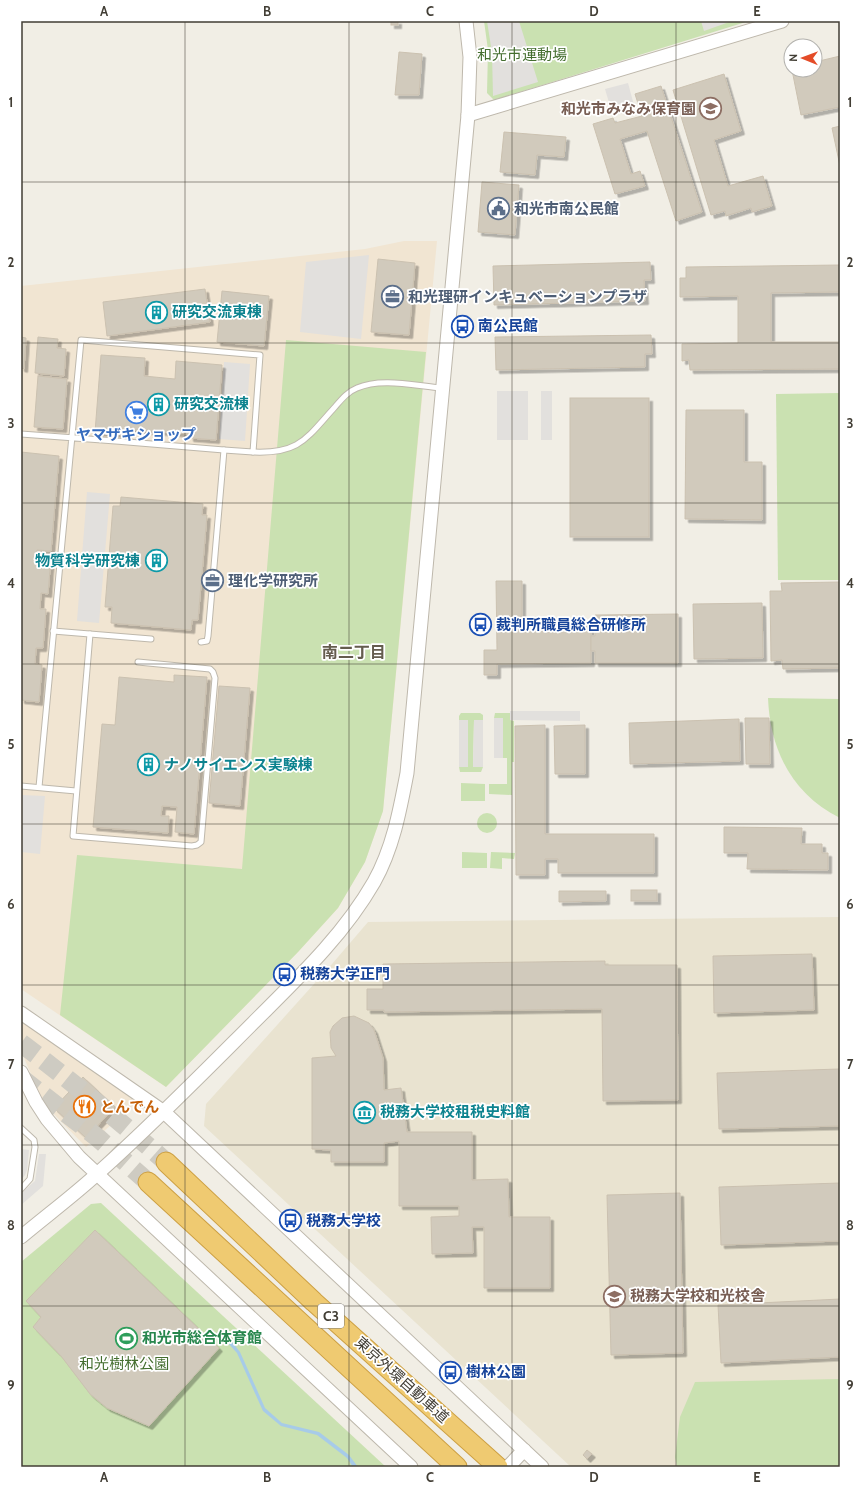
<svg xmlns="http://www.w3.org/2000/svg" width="861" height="1488" font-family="Cabin,'Noto Sans JP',sans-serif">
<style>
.commercial{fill:#f1e5d2}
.education{fill:#e9e3d0}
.green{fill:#cae1b1}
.parking{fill:#e2e0dd}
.water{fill:#a7cbe8}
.building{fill:#d1cabc;stroke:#cbc1b0;filter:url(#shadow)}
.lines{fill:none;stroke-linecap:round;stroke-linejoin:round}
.motorway-tunnel{stroke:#cecbc2;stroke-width:19;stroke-dasharray:19 10;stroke-linecap:butt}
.service-casing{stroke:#beb8ac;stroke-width:7}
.tertiary-casing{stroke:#beb8ac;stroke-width:15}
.motorway-casing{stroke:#cda043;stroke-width:21}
.service{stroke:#fff;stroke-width:5}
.tertiary{stroke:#fff;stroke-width:13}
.motorway{stroke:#efca71;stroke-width:19}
.grid{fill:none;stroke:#423e35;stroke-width:1;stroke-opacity:0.55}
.labels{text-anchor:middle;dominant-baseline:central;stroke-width:3.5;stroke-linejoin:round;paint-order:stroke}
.shield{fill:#fff;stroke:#7b7872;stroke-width:1}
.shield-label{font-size:14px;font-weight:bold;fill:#423e35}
.park-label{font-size:15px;fill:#446e2f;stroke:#fff}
.education-label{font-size:15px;font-weight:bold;fill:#785e54;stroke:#fff;text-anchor:end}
.service-label{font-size:15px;font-weight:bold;fill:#4e5e75;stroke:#fff;text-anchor:start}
.culture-label{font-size:15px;font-weight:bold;fill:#0d838f;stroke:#fff;text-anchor:start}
.transit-label{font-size:15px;font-weight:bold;fill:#164399;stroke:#fff;text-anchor:start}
.shop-label{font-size:15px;font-weight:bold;fill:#366cbe;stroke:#fff}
.food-label{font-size:15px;font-weight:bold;fill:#c56008;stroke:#fff;text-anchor:start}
.leisure-label{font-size:15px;font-weight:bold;fill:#27864d;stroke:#fff;text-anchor:start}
.street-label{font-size:15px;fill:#423e35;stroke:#fff}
.neighbourhood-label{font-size:16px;font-weight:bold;fill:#645c4e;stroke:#fff}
.neatline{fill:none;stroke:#423e35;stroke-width:1.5}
.grid-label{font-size:13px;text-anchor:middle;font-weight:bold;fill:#423e35}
</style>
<defs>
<filter id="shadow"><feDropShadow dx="3.5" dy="3.5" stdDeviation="0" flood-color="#0004"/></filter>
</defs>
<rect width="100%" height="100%" fill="#f1eee5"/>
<g class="commercial">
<polygon points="404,241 437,241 383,811 365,862 338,908 298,952 166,1087 21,989 21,286 365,249"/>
<polygon points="26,1023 138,1101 86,1147 44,1104 21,1051 21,1025"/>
</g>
<polygon class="education" points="840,917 840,1467 571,1467 204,1126 206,1104 332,964 368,922"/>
<g class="green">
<polygon points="484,21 749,21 494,100 487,93 488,50"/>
<polygon points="286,340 426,352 383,811 365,862 338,908 298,952 166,1087 60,1015 77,855 242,869"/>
<polygon points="840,393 840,580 778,580 776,394"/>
<path d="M768,698L840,699V818C792,794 770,750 768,698Z"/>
<polygon points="461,713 480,713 483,715 483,720 474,720 473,767 483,767 481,772 460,772 459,767 468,767 468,720 459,720 459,716"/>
<polygon points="495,713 510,713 510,720 514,721 514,762 512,762 512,795 489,794 489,784 507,784 507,758 503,758 503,719 494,718"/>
<polygon points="461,783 485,784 485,801 461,801"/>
<circle cx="487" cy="823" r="10"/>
<polygon points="462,852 487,853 487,868 462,868"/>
<polygon points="491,852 515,853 514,859 502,858 502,869 490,868"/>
<polygon points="101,1203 386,1467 21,1467 21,1262 91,1204"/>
<polygon points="840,1379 840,1467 677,1467 675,1457 680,1417 695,1382"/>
</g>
<g class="parking">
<polygon points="487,21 519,21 538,82 493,96 492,53"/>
<polygon points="701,21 732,21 704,31"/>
<polygon points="628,83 635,109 613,116 605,89"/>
<polygon points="369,255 361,339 300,332 306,262"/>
<polygon points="224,362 250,364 245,441 219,439"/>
<rect x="497" y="391" width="31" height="49"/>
<rect x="541" y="391" width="11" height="49"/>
<polygon points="87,492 110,494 99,623 77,621"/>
<polygon points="510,711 580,711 580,721 510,720"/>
<rect x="494" y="718" width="9" height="40"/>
<rect x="459" y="720" width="9" height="47"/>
<polygon points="474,720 483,720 483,767 473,767"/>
<polygon points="21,795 45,796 40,854 21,852"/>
<polygon points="21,1149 29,1150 27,1170 25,1175 21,1180"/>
<polygon points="39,1154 46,1154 43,1186 21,1205 21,1193 35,1181"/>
</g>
<polygon class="water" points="223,1337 229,1338 240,1352 265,1408 282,1423 319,1432 349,1455 358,1467 353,1467 347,1458 317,1435 281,1426 263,1411 237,1353 227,1342 221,1339"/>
<g class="building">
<rect x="391" y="21" width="7" height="4"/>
<polygon points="399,52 422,54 419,95 395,95"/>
<polygon points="840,56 840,107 801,115 792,70 815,70 815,62"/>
<polygon points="724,74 741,131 714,140 728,186 763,176 772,206 752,212 751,208 726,216 725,211 711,215 673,90"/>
<polygon points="661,86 702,212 676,221 647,131 620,139 631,174 640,171 645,186 615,194 593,124 613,118 615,123 642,116 635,94"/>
<polygon points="840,126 840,166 832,128"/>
<polygon points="504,132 566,137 564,157 537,155 535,175 500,172"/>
<polygon points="482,182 519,185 515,235 478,232"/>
<polygon points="378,259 415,263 409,335 371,332"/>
<polygon points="650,262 651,280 644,280 645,301 494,305 493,266"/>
<polygon points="840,265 840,292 771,293 771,342 840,342 840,369 690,370 689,360 682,361 682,344 738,343 738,296 680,297 680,278 686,278 686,267"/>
<polygon points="205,289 210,322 107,336 103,302"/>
<polygon points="222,291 269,296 264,346 217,342"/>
<polygon points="651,335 652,354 645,354 645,367 496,370 495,337"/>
<polygon points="21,337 26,338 24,369 21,368"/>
<polygon points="38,337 58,339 57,348 66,349 64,376 35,373"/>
<polygon points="101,355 145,358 144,376 175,379 176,361 222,365 216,440 190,438 190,434 124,429 123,434 95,432"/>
<polygon points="38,376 67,379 63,429 34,427"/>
<rect x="570" y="398" width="79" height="139"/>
<polygon points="686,410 744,410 744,462 762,462 762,520 685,519"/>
<polygon points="21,452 59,456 51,551 37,550 37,556 51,557 48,594 41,593 40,609 46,609 43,648 36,648 35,664 42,665 39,702 21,700"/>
<polygon points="121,497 203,504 202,515 207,515 198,620 192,620 191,630 111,623 112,607 105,607 113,506 120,506"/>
<polygon points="496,581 522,581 522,627 591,626 591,663 497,664 497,675 484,675 484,650 497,650"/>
<polygon points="840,582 840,668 783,669 782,660 771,661 770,591 782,591 781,583"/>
<polygon points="762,603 763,658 694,659 693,604"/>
<polygon points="678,614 678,663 595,663 595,651 591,651 591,636 595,636 595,615"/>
<polygon points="174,675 207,677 194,834 175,832 177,807 162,806 161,816 169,816 168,833 93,827 102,724 115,725 119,677 174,682"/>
<polygon points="219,686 250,688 240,806 209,803"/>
<polygon points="745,718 769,718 770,764 746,764"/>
<polygon points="739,719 740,761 630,764 629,723"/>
<polygon points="545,725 545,834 654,834 654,873 558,873 558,859 545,859 545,875 516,875 515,726"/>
<polygon points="585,725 585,774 555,774 554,726"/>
<polygon points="724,827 802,828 801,844 822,844 822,853 828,853 828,870 747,869 748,853 724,853"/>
<rect x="631" y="890" width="26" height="11"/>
<polygon points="559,891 606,891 606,901 559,902"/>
<polygon points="812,954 814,1010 714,1013 713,956"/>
<polygon points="605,961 605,965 677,965 678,1100 603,1101 602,1009 384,1012 384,1010 367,1010 367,989 383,989 383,964"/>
<polygon points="354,1016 369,1023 374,1030 383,1058 384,1090 401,1088 407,1132 472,1132 472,1180 508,1179 509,1217 550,1217 550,1288 484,1288 484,1227 472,1227 473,1253 432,1254 431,1217 459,1216 459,1206 399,1206 399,1141 384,1143 384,1162 331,1162 331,1150 312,1149 312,1058 336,1056 331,1048 330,1032 333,1026 342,1018"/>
<polygon points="839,1069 840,1126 719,1129 717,1073"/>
<polygon points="83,1077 115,1107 86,1138 54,1108"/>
<polygon points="840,1183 840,1241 721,1245 719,1187"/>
<polygon points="680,1193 683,1353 611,1355 607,1195"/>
<polygon points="95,1230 219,1348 149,1426 107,1408 90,1394 61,1356 33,1327 41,1317 26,1301"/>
<polygon points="840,1299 840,1357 721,1363 718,1305"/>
<polygon points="587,1450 592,1454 587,1459 583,1455"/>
</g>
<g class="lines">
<g class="motorway-tunnel">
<path d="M21,1043C71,1081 119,1120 166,1162"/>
<polyline points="21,1078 98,1138 148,1182"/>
</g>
<defs>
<g id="service">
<path d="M21,434C89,439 156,444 224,450L253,452L260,355L81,340L39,787"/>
<path d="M253,452C299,454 306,439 334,408C341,400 347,392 357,388C381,377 416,386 442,388"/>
<polyline points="53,631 151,639"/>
<polyline points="90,634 73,836 192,846 197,845 201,842 215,678 213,672 210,669 138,662"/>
<polyline points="201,642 207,641 208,636 224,450"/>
<polyline points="21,786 76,791"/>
<polyline points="21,1128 34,1140 35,1147 30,1179 21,1189"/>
</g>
<g id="tertiary">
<polyline points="468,115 782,21"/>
<polyline points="21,1013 164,1112 542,1467"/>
<polyline points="21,1072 36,1102 47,1119 79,1157 411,1467"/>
<path d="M21,1237C46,1216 73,1196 97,1174C151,1126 202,1074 253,1023C297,979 343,936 374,882C393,848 400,810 407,773L468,115L470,57L466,21"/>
<polyline points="508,1467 524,1450"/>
</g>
<g id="motorway">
<polyline points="166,1162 314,1302 498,1467"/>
<polyline points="148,1182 457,1467"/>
</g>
</defs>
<use href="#service" class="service-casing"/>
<use href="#tertiary" class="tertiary-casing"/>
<use href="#motorway" class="motorway-casing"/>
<use href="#service" class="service"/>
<use href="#tertiary" class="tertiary"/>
<use href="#motorway" class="motorway"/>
</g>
<path class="grid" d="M185,21V1467M349,21V1467M512,21V1467M676,21V1467M21,182H840M21,343H840M21,503H840M21,664H840M21,824H840M21,985H840M21,1145H840M21,1306H840"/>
<defs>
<symbol id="school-ring" viewBox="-11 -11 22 22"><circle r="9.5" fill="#fff" stroke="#8d6e63" stroke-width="1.5"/><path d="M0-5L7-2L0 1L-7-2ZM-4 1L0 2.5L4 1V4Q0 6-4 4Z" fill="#8d6e63"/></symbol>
<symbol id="civic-ring" viewBox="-11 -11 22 22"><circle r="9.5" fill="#fff" stroke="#5c6f8a" stroke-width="1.5"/><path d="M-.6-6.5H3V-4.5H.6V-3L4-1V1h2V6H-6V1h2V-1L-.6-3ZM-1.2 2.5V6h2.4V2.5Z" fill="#5c6f8a"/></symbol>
<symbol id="office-ring" viewBox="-11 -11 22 22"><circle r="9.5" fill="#fff" stroke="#5c6f8a" stroke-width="1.5"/><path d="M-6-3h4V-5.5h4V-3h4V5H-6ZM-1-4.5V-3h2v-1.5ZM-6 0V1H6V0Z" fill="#5c6f8a"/></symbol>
<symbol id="building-ring" viewBox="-11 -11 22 22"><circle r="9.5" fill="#fff" stroke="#0f9aa8" stroke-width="1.5"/><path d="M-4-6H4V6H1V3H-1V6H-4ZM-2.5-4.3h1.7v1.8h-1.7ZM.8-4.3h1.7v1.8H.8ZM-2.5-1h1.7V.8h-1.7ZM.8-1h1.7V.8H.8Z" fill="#0f9aa8"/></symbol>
<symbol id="bus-ring" viewBox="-11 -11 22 22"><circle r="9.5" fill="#fff" stroke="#1a4fb4" stroke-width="1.5"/><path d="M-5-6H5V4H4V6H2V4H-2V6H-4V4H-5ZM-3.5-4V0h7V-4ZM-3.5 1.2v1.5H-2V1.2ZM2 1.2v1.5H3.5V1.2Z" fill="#1a4fb4"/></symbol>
<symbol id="supermarket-ring" viewBox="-11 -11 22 22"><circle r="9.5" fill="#fff" stroke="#3f7fe0" stroke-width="1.5"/><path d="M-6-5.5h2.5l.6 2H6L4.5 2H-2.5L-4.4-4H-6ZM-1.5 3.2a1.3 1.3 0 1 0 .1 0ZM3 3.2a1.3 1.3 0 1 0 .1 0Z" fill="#3f7fe0"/></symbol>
<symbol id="restaurant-ring" viewBox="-11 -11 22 22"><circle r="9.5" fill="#fff" stroke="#e8710a" stroke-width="1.5"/><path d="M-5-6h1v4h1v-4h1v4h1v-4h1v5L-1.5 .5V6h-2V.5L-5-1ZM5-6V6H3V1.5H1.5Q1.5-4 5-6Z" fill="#e8710a"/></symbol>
<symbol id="museum-ring" viewBox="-11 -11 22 22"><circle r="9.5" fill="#fff" stroke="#0f9aa8" stroke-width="1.5"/><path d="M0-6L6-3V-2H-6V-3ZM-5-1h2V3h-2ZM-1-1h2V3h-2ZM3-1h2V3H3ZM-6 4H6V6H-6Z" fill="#0f9aa8"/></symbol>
<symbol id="university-ring" viewBox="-11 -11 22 22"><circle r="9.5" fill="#fff" stroke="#8d6e63" stroke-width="1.5"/><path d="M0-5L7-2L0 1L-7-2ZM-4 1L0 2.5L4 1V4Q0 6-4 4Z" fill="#8d6e63"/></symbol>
<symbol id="stadium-ring" viewBox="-11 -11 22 22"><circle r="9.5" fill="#fff" stroke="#2e9e5b" stroke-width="1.5"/><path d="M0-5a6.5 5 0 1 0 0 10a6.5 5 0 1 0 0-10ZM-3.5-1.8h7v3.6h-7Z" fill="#2e9e5b"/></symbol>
</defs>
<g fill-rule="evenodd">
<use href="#school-ring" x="698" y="96" width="25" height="25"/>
<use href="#civic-ring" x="486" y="196" width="25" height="25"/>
<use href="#office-ring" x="380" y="284" width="25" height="25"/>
<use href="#building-ring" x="144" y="300" width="25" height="25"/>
<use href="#bus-ring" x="450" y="314" width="25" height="25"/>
<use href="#building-ring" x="146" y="392" width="25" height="25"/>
<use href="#supermarket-ring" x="124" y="400" width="25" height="25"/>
<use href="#building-ring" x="144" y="548" width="25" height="25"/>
<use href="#office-ring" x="200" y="568" width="25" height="25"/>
<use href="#bus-ring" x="468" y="612" width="25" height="25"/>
<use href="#building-ring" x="136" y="752" width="25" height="25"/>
<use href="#bus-ring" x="272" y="962" width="25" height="25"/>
<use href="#restaurant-ring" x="72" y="1094" width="25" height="25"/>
<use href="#museum-ring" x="352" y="1100" width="25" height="25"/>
<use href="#bus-ring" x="278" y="1208" width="25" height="25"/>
<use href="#university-ring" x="602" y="1284" width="25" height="25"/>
<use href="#stadium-ring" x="114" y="1326" width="25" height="25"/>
<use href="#bus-ring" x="438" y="1360" width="25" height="25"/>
</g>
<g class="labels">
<rect class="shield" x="318" y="1304" width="26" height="24" rx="3"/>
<g class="shield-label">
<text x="331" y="1316">C3</text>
</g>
<g class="park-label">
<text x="522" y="55">和光市運動場</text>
<text x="124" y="1364">和光樹林公園</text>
</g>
<g class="education-label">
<text x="696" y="109">和光市みなみ保育園</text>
<text x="630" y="1296" text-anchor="start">税務大学校和光校舎</text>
</g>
<g class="service-label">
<text x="514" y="209">和光市南公民館</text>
<text x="408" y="297">和光理研インキュベーションプラザ</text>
<text x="228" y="581">理化学研究所</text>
</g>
<g class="culture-label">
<text x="172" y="312">研究交流東棟</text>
<text x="174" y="404">研究交流棟</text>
<text x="140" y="561" text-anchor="end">物質科学研究棟</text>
<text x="164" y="765">ナノサイエンス実験棟</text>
<text x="380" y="1112">税務大学校租税史料館</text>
</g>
<g class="transit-label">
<text x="478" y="326">南公民館</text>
<text x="496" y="625">裁判所職員総合研修所</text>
<text x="300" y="974">税務大学正門</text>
<text x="306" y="1221">税務大学校</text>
<text x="466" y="1372">樹林公園</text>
</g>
<g class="shop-label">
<text x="136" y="435">ヤマザキショップ</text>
</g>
<g class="food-label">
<text x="100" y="1107">とんでん</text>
</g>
<g class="leisure-label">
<text x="142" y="1338">和光市総合体育館</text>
</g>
<g class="street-label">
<text transform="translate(402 1380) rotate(42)">東京外環自動車道</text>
</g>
<g class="neighbourhood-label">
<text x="354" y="652">南二丁目</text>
</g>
</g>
<rect width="861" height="1488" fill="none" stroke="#ffffff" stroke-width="44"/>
<g transform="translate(803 58) rotate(271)"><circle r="19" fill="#ffffff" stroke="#b3b2ae"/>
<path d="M0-3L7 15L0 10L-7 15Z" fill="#e44c28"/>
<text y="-6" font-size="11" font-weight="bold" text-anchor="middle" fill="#423e35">N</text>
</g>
<rect x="22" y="22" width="817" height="1444" class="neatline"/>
<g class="grid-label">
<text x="104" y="16">A</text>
<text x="267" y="16">B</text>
<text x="430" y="16">C</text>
<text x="594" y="16">D</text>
<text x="757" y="16">E</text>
<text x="11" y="107">1</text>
<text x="850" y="107">1</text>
<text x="11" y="267">2</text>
<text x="850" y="267">2</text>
<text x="11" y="428">3</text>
<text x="850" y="428">3</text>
<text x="11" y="588">4</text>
<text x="850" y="588">4</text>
<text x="11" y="749">5</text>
<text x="850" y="749">5</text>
<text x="11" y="909">6</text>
<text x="850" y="909">6</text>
<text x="11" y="1069">7</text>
<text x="850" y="1069">7</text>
<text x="11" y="1230">8</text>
<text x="850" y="1230">8</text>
<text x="11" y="1390">9</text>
<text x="850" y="1390">9</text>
<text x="104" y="1482">A</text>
<text x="267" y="1482">B</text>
<text x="430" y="1482">C</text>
<text x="594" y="1482">D</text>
<text x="757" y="1482">E</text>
</g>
</svg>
